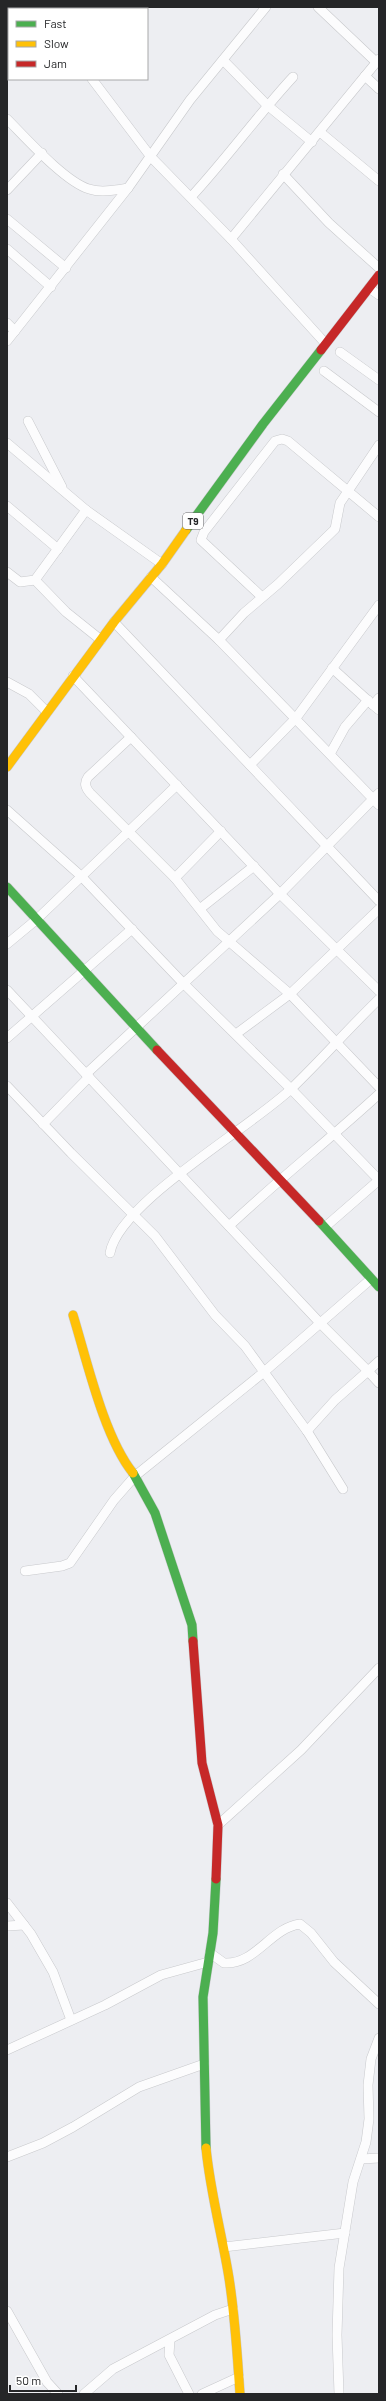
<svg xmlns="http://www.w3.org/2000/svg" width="386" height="2401" font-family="Barlow,sans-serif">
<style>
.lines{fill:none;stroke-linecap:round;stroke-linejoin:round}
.street-casing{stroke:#c8c9cc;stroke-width:10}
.fast-casing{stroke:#c8c9cc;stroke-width:10}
.slow-casing{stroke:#c8c9cc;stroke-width:10}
.jam-casing{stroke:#c8c9cc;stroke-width:10}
.street{stroke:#fcfcfd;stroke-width:9}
.fast{stroke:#4caf50;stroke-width:9}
.slow{stroke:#ffc107;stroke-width:9}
.jam{stroke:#c62828;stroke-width:9}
.labels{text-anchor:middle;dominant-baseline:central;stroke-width:3;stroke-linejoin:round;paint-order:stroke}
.shield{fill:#fff;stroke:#666768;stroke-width:1}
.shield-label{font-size:10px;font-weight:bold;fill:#252628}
</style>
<rect width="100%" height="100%" fill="#edeef2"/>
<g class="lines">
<defs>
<g id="street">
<polyline points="53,7 55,9"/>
<polyline points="318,7 376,62"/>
<polyline points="7,59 9,57"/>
<polyline points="223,60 267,105 312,142"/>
<polyline points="365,76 379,89"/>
<polyline points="92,79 151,157 231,239 325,343"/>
<path d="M7,119C25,137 65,182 89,189C101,193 116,190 128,188"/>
<polyline points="320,132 379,181"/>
<polyline points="283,174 329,223 379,268"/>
<polyline points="7,190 42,153"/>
<path d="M191,197C227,158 257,116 293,77"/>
<polyline points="7,219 66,268"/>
<polyline points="231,239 379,59"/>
<polyline points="7,249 51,287"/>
<polyline points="369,288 379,295"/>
<polyline points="7,323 15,331"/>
<polyline points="7,341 128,188 190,100 266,7"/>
<polyline points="340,352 379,380"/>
<polyline points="324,371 379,412"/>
<polyline points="28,421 62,487"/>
<polyline points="7,443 86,510 162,564"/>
<polyline points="379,445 340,503 335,529 278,584 244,613 219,640 379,805"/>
<polyline points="7,506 58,549"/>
<polyline points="7,572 20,582 35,580 86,510"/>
<polyline points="151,577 219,640"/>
<polyline points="35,580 66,612 101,640"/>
<polyline points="262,597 201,540 204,532 275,441 282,439 288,441 379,517"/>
<polyline points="114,622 379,901"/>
<polyline points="332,668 373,705"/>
<polyline points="73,676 280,894 379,991"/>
<polyline points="7,682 29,694 47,712"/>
<polyline points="379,698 373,705 379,710"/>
<path d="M131,737L88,777C84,783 85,787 90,793L175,878L217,931L290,994L379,1087"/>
<polyline points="330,754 345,727 368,700"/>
<polyline points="250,765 296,718 379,605"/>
<polyline points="7,810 81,876 183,983 291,1089 379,1180"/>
<polyline points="175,878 221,831"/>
<polyline points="201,908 254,866"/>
<polyline points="7,944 36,920 177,785"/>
<polyline points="7,990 321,1324 368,1371 379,1361"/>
<polyline points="236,1034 290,994 379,909"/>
<polyline points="7,1038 132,929"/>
<polyline points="86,1074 280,894 379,793"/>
<polyline points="7,1086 71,1153 155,1236 215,1315 245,1346 307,1431 343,1489"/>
<polyline points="43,1124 89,1077"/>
<path d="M229,1226C278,1180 330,1139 379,1094"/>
<polyline points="325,1227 379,1180"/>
<path d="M110,1253C119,1202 252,1127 292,1088C322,1059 349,1028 379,999"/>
<polyline points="307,1431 335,1400 368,1371 379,1383"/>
<polyline points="25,1571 62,1566 70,1563 114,1500 135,1476 264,1372 371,1279"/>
<polyline points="218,1825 301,1750 379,1668"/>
<polyline points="7,1903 31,1934 53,1972 71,2020"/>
<polyline points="7,1926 24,1925"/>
<path d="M210,1953L224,1963C256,1965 270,1928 300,1924L311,1933L334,1962L379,2004"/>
<polyline points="7,2050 105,2005 161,1975 208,1962"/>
<polyline points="7,2157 43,2143 73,2127 139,2087 204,2064"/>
<polyline points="361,2159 379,2158"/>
<polyline points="224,2247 345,2233"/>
<polyline points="7,2311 47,2382 58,2394"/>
<polyline points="170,2340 169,2355 189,2394"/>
<polyline points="84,2394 113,2369 215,2315 233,2309"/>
<polyline points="202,2394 239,2377"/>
<polyline points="339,2394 337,2335 339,2268 353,2182 366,2142 369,2119 368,2085 371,2059 379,2038"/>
</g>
<g id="fast">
<polyline points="186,530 263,424 321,350"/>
<polyline points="7,887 157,1050"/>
<polyline points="319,1221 379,1287"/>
<polyline points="133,1473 155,1513 192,1625 193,1641"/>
<polyline points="206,2148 203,1997 213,1933 216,1879"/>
</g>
<g id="slow">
<polyline points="7,767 114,622 162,564 186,530"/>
<path d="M73,1315C87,1361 104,1437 133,1473"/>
<path d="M206,2148C210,2190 221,2231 228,2272C235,2312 237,2353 240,2394"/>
</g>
<g id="jam">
<polyline points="321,350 379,275"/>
<polyline points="157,1050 319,1221"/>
<polyline points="193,1641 202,1763 218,1825 216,1879"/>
</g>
</defs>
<use href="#street" class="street-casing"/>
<use href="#fast" class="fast-casing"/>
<use href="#slow" class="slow-casing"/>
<use href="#jam" class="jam-casing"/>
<use href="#street" class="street"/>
<use href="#fast" class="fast"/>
<use href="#slow" class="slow"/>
<use href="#jam" class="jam"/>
</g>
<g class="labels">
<rect class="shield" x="183" y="513" width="20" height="16" rx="3"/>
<g class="shield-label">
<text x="193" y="521">T9</text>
</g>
</g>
<rect width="386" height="2401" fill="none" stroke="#252628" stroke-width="16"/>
<rect x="8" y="8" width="140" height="72" fill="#ffffff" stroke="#a8a8a9"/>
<rect x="16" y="21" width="20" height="6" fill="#4caf50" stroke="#a8a8a9"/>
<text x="44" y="28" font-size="12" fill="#252628">Fast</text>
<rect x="16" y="41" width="20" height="6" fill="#ffc107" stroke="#a8a8a9"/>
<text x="44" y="48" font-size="12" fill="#252628">Slow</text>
<rect x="16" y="61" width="20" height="6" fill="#c62828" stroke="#a8a8a9"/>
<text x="44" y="68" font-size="12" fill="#252628">Jam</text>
<path d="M10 2385v6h66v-6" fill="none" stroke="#252628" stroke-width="2"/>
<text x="16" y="2385" font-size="12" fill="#252628" stroke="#ffffff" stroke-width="3" paint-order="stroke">50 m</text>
</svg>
